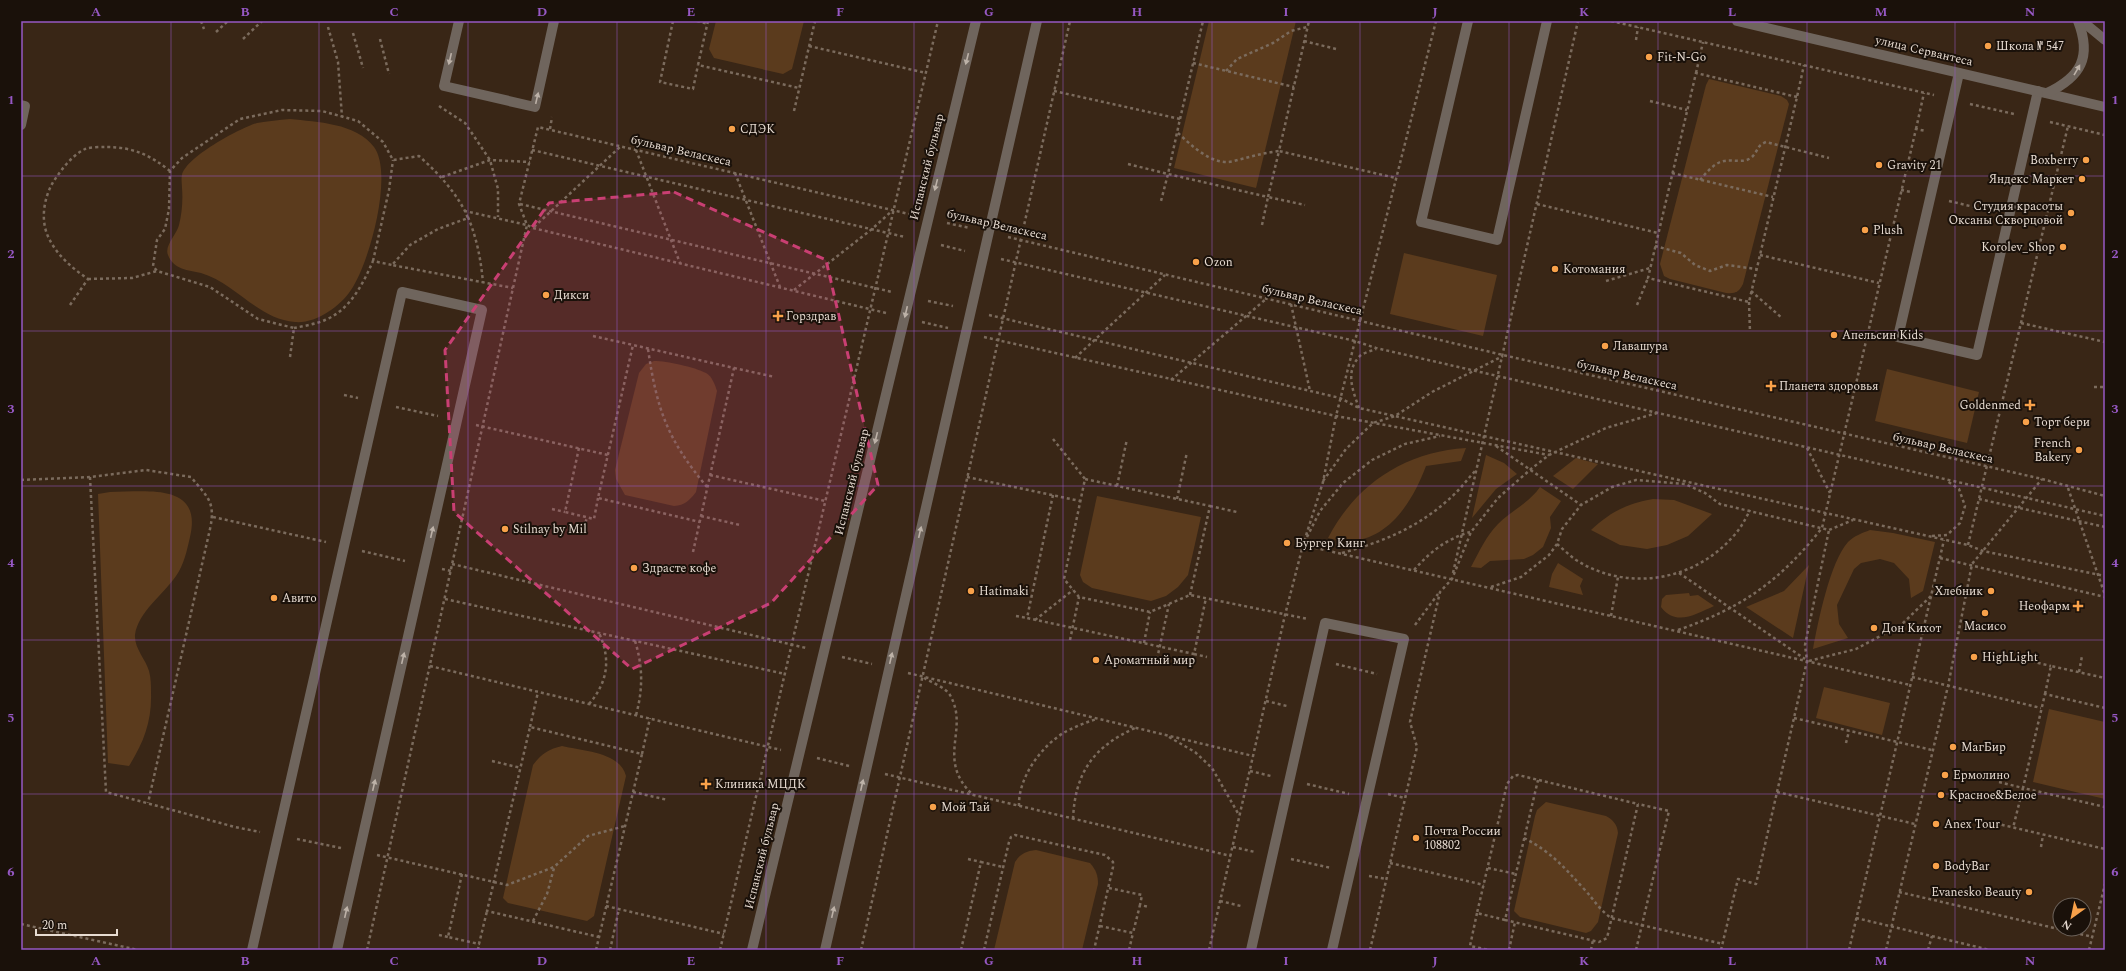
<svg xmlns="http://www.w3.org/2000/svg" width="2126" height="971" font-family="Spectral,serif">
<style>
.green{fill:#5b3b1d}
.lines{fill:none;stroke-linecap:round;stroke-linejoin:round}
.path{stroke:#7b6b5d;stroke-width:2.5;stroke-dasharray:3 3;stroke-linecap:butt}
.lane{stroke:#6f655d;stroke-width:10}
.street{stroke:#6f655d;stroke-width:10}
.oneway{fill:#bdb2a8}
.marked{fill:#c93f73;fill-opacity:0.2;stroke:#c93f73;stroke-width:3;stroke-dasharray:8 5;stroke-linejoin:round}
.grid{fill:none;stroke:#9658c4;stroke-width:1;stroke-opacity:0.55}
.poi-dot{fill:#f8a14a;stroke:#1a110a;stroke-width:1.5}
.labels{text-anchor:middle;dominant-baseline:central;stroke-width:4;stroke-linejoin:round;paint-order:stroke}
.poi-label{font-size:12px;fill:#e7dbd1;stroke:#1a110a;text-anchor:start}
.street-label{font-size:12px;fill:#e7dbd1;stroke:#1a110a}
.neatline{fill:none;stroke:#9658c4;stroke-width:1.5}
.grid-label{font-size:13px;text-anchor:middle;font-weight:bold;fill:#9658c4}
</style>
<rect width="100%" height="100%" fill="#392616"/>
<g class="green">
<polygon points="716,21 804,21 792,69 783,74 714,58 709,49"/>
<polygon points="1209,21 1296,21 1256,188 1174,168"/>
<path d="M1709,79L1781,96L1787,100L1789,104L1743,284C1739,292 1735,294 1726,293L1670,279L1664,276L1660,264L1706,85Z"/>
<path d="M290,119C317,122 356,123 374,147C394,174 369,264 351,290C340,307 315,324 295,322C258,319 235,283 201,273C188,270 174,270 168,255C164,246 177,234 179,225C182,213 183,200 182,188C182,184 181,179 182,175C186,157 240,128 257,123C268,121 279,120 290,119Z"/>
<polygon points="1404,253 1497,275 1483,336 1390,314"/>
<path d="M654,361C667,361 694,367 706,373C712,376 715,385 717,391L696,492C689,501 685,505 674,506L625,495L616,479L615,470L639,373L646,364Z"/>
<polygon points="1887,369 1979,392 1967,443 1875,421"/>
<path d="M1466,448L1461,461L1426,466C1410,509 1379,553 1328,538C1356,484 1405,452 1466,448Z"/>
<polygon points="1486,455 1504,463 1517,474 1496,489 1472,518"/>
<polygon points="1576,458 1598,464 1573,489 1553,476"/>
<path d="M1540,487L1561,501L1550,517L1551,528L1543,547L1533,555L1524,559L1490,561L1481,568L1471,567C1479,552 1486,536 1498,524C1512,510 1529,503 1540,487Z"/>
<path d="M110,492C146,492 203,482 190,537C187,550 184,565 176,576C163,595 138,612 135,635C134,648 146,660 149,671C151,678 151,686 151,692C152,721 144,742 129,766L108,763L98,494Z"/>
<polygon points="1097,496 1201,517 1188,575 1178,587 1166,596 1151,601 1092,588 1083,582 1080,575"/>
<path d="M1653,499L1674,500L1712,514L1688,536L1667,545L1647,549L1620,545L1591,530C1612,511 1626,504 1653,499Z"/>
<path d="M1870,530L1893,533L1935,542L1923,591L1911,598L1909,579L1894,563L1880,559L1861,563L1854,569L1837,605L1839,624L1848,638L1813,649C1818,622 1830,562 1848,542C1854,536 1862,533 1870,530Z"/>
<polygon points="1558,563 1583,579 1580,586 1583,595 1549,587 1552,574"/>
<polygon points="1809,565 1793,638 1746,607 1784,591"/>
<path d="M1689,593L1690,596L1698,595L1714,606C1696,614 1676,627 1661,607L1662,599L1666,595Z"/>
<polygon points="1824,687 1890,703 1882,735 1816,718"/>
<polygon points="2049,709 2105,722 2105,799 2033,782"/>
<path d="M562,746C583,751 620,752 626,776L594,916L587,921L508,903L503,898L533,765C541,754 549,749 562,746Z"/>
<path d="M1546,802L1606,816C1613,820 1617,824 1618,833L1598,922L1591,931L1586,933L1520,917L1514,911L1535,816L1537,810Z"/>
<path d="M1036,850L1090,863C1096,870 1098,875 1098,884L1082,950H994L1015,862C1020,854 1026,851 1036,850Z"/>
</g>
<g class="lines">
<g class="path">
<polyline points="201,21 204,29"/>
<polyline points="673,21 660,82 693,89 698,65"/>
<polyline points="697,21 708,24"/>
<polyline points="708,21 698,65 799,88"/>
<polyline points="1611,21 1934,95"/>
<polyline points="328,27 338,62 342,117"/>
<polyline points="216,32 228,21"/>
<polyline points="353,33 363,68"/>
<polyline points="243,39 262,21"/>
<polyline points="380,39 389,74"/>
<polyline points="1636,40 1638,27"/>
<polyline points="1304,41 1336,49"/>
<polyline points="809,46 926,73"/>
<polyline points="1193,63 1294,87"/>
<polyline points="1226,71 1237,59 1273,43 1291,31 1307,27"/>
<polyline points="1696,73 1703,42"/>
<polyline points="1054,91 1180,119 1168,174 1268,197 1279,151 1396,178"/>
<polyline points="1797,97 1696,73 1648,278 1749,302 1797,97 1804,65"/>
<polyline points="1650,101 1687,110"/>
<polyline points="1970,104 2014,114"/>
<polyline points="439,106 465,123 490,160 498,189 498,217"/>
<polyline points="794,111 815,21"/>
<polyline points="1180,119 1203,21"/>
<polyline points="2050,122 2105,135"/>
<polyline points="550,129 552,117"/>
<polyline points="1916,129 1924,93"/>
<path d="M1178,133C1191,145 1213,167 1234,161C1249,157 1263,153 1279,151L1309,21"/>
<polyline points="532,150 905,237"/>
<polyline points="636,150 680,263"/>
<polyline points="1128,164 1168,174 1161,201"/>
<polyline points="735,173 780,287"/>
<polyline points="1672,173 1773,197"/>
<polyline points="442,177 490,160 530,162"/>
<path d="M1700,180C1707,172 1714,163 1724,161C1733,159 1744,164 1752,157C1759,150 1756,146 1766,142L1829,158"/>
<polyline points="1901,190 1911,192"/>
<polyline points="1949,201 1991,211"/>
<polyline points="520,204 892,292"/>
<polyline points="1537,204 1658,233"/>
<path d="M468,217C477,239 481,260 483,283"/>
<polyline points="2027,220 2044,224"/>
<polyline points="947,223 970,228"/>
<polyline points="1262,225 1268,197 1305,205"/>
<polyline points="534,227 621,146"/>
<polyline points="1008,237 1503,355 2042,479 2105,496"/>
<polyline points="941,245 965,251"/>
<polyline points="1655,246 1681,253 1695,265 1710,271 1727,265 1756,269"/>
<polyline points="1760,255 1879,283"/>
<polyline points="1001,259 1247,316 1355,341 1376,348 2105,516"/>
<polyline points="373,261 389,190 393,160"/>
<polyline points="88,279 132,278 157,271"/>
<polyline points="1606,281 1650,268"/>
<polyline points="794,290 872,229 893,210"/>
<polyline points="1751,291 1782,318"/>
<polyline points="928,301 953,306"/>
<polyline points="1749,302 1750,332"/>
<polyline points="1291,304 1310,391"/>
<path d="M70,305L88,279C72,268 55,254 47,234C41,218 44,199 52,184C60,171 71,156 85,149C91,147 100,147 106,147C133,147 150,155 170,171"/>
<polyline points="1637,305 1648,278"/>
<polyline points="886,313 533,228 527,225 519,204 538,127 909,214"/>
<polyline points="989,315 1340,398 1359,408 1968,545 1983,551 2105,576"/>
<polyline points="922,322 948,328"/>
<polyline points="2021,323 2105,342"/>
<path d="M294,328C304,326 316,324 325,320C350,310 363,284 373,261L392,265"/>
<polyline points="593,336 633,345"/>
<polyline points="984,337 1336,416 1549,455"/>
<path d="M648,349C657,410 667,439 707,487"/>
<path d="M290,357L294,328L258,319L210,287L157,271L153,266L157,240L165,229L169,209L170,171L182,158L240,119L282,110L322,111L358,121L383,142L393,160L419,156C438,173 453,189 465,211"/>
<polyline points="1075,358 1165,275"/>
<polyline points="734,368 775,377"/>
<polyline points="1171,380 1266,299"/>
<polyline points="2094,387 2105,387"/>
<polyline points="344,395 358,398"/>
<polyline points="396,407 438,416"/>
<path d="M1359,408C1353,391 1345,372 1359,357C1362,353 1371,351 1376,349"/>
<polyline points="476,425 608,455"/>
<polyline points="1053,439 1085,479"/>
<polyline points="1496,446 1581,505"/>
<polyline points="579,448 565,512 594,519 598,498"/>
<polyline points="1807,448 1830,493"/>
<polyline points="710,475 825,501"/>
<polyline points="90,477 106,792 235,827 260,832"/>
<polyline points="967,477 1080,501"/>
<path d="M21,480L90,477L146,470L191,477C207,497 216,501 210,529L148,803"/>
<polyline points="1323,481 1346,449 1373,423 1395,416 1432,392 1503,356"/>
<polyline points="1117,486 1127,439"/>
<polyline points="2068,488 2105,595"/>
<polyline points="1053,495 1027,618 1194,654 1206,598"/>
<polyline points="1177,499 1187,452"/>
<polyline points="1979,499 2105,527"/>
<polyline points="1210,506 1237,512"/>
<polyline points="552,509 565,512"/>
<polyline points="701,516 740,525"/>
<polyline points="213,517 326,542"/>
<polyline points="584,528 587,517"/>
<polyline points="1932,536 1947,535 1960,523 1965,506 1959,489 1947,481"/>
<polyline points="1307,537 1320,511 1343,483 1372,460 1405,444 1440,436"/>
<path d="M1557,544C1563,549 1569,555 1576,560C1628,593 1697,581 1736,533C1742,526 1746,518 1750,510"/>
<polyline points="1303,545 1910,685"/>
<polyline points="1968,545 2068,126"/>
<polyline points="362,551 405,561"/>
<polyline points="693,552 734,368 633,345 598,498 700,522"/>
<path d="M1342,553C1382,542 1417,528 1448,500C1458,492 1466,481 1475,471"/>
<polyline points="1940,558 2105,597"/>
<polyline points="452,564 806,648"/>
<polyline points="442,569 451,571"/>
<path d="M1414,570C1430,552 1446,539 1470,532"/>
<polyline points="1453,573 1578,21"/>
<polyline points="1679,573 1805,659"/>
<polyline points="1491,587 1521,577 1549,555 1557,544 1562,529 1581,505 1612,487 1636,480 1685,484 1705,493 1720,504 1829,530 1853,520"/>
<polyline points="1190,595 1210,506 1085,479 1064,579 1079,597 1150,612 1190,595 1308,619"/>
<polyline points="445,599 785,674"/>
<polyline points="1016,616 1027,618"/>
<polyline points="1611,616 1618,577"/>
<polyline points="1035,620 1073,590"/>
<polyline points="1415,625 1438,594"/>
<path d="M1678,630C1742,608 1780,581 1822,528L1916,129L1926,131"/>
<polyline points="1070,640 1079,597"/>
<path d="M635,641C643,666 643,690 636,715"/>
<polyline points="1144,643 1150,612"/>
<polyline points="1194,654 1207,657"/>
<polyline points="842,657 872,664"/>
<polyline points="1157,659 1169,604"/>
<polyline points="2026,660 2051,666"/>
<polyline points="1809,661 1856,649 1901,625 1931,596"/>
<polyline points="1336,664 1377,674"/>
<polyline points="430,666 781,750"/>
<polyline points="2079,672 2082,656"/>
<polyline points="908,673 1253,756"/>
<polyline points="1912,677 2041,708"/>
<path d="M924,678C931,682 946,688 950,695C970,730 935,759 973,795"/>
<polyline points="2045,694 2051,666 2105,678"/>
<polyline points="1266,701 1287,706"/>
<path d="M589,704C608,682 611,659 599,633"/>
<polyline points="2105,708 2045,694 2023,788 2105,807"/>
<polyline points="1794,718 1932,750"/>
<polyline points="530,727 538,692"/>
<polyline points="1169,737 1195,752 1212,768 1239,815"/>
<polyline points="1846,743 1849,731"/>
<polyline points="642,754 650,718"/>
<polyline points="817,758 849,766"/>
<polyline points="492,761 521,768"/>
<polyline points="1250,771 1271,776"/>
<polyline points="885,774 1231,856"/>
<polyline points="1999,782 2023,788 2013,828"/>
<polyline points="1307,784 1349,794"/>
<polyline points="633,792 668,800"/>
<polyline points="1777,792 1915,824"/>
<polyline points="1388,794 1405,798"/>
<path d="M1019,806C1018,778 1041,746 1065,732C1075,727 1086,722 1097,719"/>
<path d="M1073,819C1075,773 1093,747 1135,728"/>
<polyline points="1990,822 2105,849"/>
<path d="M1524,838C1551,852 1564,867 1584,889C1595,901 1598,908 1611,918L1723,944"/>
<polyline points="297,839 341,848"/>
<polyline points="1233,847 1255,852"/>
<polyline points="2041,847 2043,835"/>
<polyline points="377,855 507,885 554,867 588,836 625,826"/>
<polyline points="968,859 981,862"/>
<polyline points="1291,859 1331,868"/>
<polyline points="1390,863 1484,885"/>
<polyline points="1488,868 1516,874"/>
<polyline points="462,874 448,937 479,944 487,911"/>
<polyline points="1369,876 1387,879"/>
<polyline points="1109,888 1142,895 1140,905 1149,907"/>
<polyline points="1899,892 2093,937"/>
<polyline points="1220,901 1241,906"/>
<polyline points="606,906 724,934"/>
<polyline points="1477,913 1470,946 1489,950"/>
<polyline points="1856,918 1990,950"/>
<polyline points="1505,920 1477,913 1507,784 1513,776 1518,775 1638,804 1607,938 1599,942 1505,920 1538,780"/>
<polyline points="533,921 547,894 554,868"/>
<polyline points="21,924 138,950"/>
<polyline points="1100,926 1133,933 1140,905"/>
<polyline points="439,935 448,937"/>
<polyline points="367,950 513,288 527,225 465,211 468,218 438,229 410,245 392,265 513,288"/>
<polyline points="478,950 479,944"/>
<polyline points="596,950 642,754 530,727 487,911 599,937"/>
<polyline points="610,950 619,909"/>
<polyline points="720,950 938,21"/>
<polyline points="861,950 1070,21"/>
<polyline points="961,950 981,862 1003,867"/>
<polyline points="984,950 1009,842 1011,837 1015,835 1105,855 1113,862 1113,867 1094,950"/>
<polyline points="1129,950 1133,933"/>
<polyline points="1209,950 1285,615 1303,545 1323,482 1336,416 1436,21"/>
<polyline points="1370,950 1417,747 1410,722 1440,592 1452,579 1471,532 1498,498 1531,469 1549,455 1606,428 1657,413"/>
<polyline points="1509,950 1515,922"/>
<polyline points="1591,950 1593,940"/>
<polyline points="1636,950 1669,811 1638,804"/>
<polyline points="1721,950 1738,879 1756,884 1807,661 1805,645 1829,530"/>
<polyline points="1849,950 1944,540"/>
<polyline points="1886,950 1948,686 1972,564 2042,479"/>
<polyline points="1928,950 1932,936"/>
<polyline points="2089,950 2105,884"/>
</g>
<g class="lane">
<polyline points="459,21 444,86 535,107 554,21"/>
<polyline points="1468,21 1421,222 1497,240 1547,21"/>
<polyline points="1959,73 1898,337 1977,355 2038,91"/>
<polyline points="21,105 25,106 21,125"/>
<polyline points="252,950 402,292 482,310 337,950"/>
<polyline points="1251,950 1325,623 1404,639 1332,950"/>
</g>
<g class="street">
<polyline points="1737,21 2105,107"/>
<polyline points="2082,21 2105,40"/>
<path d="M2047,93C2081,77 2092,57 2078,21"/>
<polyline points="752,950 976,21"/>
<polyline points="825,950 1037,21"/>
</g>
</g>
<defs><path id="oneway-solid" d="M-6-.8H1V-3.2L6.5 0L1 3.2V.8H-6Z"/></defs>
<g class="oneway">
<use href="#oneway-solid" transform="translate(450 59) rotate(103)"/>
<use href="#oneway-solid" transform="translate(967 59) rotate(104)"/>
<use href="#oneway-solid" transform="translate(2077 70) rotate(-60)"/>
<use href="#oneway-solid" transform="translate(537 98) rotate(-77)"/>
<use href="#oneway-solid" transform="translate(936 185) rotate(104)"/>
<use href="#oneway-solid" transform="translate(906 312) rotate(103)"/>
<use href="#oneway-solid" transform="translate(876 438) rotate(104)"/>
<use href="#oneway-solid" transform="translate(432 532) rotate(-77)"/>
<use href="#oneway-solid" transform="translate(920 532) rotate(-77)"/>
<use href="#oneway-solid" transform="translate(403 658) rotate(-77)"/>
<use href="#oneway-solid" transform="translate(891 658) rotate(-77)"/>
<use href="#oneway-solid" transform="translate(374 785) rotate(-77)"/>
<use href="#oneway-solid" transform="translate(862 785) rotate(-77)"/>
<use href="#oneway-solid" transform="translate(346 912) rotate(-77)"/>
<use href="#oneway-solid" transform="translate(833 912) rotate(-77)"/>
</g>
<path class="marked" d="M674,192L826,260L878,485L771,603L632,669L454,512L445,350L549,203Z"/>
<path class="grid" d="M171,21V950M319,21V950M468,21V950M617,21V950M766,21V950M914,21V950M1063,21V950M1212,21V950M1360,21V950M1509,21V950M1658,21V950M1807,21V950M1955,21V950M21,176H2105M21,331H2105M21,486H2105M21,640H2105M21,794H2105"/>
<g class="poi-dot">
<circle cx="1988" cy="46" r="4"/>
<circle cx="1649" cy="57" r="4"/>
<circle cx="732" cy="129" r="4"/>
<circle cx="2086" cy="160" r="4"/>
<circle cx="1879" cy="165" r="4"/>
<circle cx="2082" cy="179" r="4"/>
<circle cx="2071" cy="213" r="4"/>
<circle cx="1865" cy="230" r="4"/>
<circle cx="2063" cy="247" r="4"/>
<circle cx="1196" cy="262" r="4"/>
<circle cx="1555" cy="269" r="4"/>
<circle cx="546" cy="295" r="4"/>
<path d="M776 310h4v4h4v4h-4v4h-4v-4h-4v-4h4z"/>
<circle cx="1834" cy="335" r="4"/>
<circle cx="1605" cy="346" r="4"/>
<path d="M1769 380h4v4h4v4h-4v4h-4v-4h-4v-4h4z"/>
<path d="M2028 399h4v4h4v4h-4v4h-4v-4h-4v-4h4z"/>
<circle cx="2026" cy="422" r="4"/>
<circle cx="2079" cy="450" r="4"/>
<circle cx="505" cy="529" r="4"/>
<circle cx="1287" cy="543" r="4"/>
<circle cx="634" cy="568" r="4"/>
<circle cx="971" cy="591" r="4"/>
<circle cx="1991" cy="591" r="4"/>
<circle cx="274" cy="598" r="4"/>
<path d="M2076 600h4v4h4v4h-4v4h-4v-4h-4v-4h4z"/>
<circle cx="1985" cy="613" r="4"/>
<circle cx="1874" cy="628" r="4"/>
<circle cx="1974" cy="657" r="4"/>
<circle cx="1096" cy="660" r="4"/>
<circle cx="1953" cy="747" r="4"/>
<circle cx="1945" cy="775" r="4"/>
<path d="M704 778h4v4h4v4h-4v4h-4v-4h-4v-4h4z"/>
<circle cx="1941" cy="795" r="4"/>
<circle cx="933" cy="807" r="4"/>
<circle cx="1936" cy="824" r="4"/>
<circle cx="1416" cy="838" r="4"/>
<circle cx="1936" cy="866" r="4"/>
<circle cx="2029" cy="892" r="4"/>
</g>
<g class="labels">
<g class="poi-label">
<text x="1996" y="46">Школа № 547</text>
<text x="1657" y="57">Fit-N-Go</text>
<text x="740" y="129">СДЭК</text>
<text x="2078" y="160" text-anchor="end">Boxberry</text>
<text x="1887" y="165">Gravity 21</text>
<text x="2074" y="179" text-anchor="end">Яндекс Маркет</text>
<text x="2063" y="206" text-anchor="end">Студия красоты<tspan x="2063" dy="14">Оксаны Скворцовой</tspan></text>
<text x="1873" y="230">Plush</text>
<text x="2055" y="247" text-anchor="end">Korolev_Shop</text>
<text x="1204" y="262">Ozon</text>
<text x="1563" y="269">Котомания</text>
<text x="554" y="295">Дикси</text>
<text x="786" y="316">Горздрав</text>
<text x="1842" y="335">Апельсин Kids</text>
<text x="1613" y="346">Лавашура</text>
<text x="1779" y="386">Планета здоровья</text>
<text x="2021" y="405" text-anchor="end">Goldenmed</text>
<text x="2034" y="422">Торт бери</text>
<text x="2071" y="443" text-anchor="end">French<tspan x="2071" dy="14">Bakery</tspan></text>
<text x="513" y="529">Stilnay by Mil</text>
<text x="1295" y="543">Бургер Кинг</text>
<text x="642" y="568">Здрасте кофе</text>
<text x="979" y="591">Hatimaki</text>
<text x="1983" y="591" text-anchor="end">Хлебник</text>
<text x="282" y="598">Авито</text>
<text x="2070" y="606" text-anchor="end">Неофарм</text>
<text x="1985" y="626" text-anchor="middle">Масисо</text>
<text x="1882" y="628">Дон Кихот</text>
<text x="1982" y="657">HighLight</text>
<text x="1104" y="660">Ароматный мир</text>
<text x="1961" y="747">МагБир</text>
<text x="1953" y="775">Ермолино</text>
<text x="715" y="784">Клиника МЦДК</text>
<text x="1949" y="795">Красное&amp;Белое</text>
<text x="941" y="807">Мой Тай</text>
<text x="1944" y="824">Anex Tour</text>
<text x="1424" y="831">Почта России<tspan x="1424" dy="14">108802</tspan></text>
<text x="1944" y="866">BodyBar</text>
<text x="2021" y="892" text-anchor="end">Evanesko Beauty</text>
</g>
<g class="street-label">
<text transform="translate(1924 51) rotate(13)">улица Сервантеса</text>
<text transform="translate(681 151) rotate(13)">бульвар Веласкеса</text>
<text transform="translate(927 167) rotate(-76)">Испанский бульвар</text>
<text transform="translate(997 225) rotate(13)">бульвар Веласкеса</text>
<text transform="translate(1312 300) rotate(13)">бульвар Веласкеса</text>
<text transform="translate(1627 375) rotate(13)">бульвар Веласкеса</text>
<text transform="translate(1943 448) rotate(13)">бульвар Веласкеса</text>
<text transform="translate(852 482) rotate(-76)">Испанский бульвар</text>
<text transform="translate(762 856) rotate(-76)">Испанский бульвар</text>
</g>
</g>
<rect width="2126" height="971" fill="none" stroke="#1a110a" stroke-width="44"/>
<g transform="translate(2072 917) rotate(213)"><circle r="19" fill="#1a110a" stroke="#6c625a"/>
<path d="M0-3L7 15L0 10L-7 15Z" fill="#f8a14a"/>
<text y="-6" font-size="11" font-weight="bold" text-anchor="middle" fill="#e7dbd1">N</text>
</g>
<path d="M36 929v6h81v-6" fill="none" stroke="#e7dbd1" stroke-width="2"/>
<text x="42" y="929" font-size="12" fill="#e7dbd1" stroke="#1a110a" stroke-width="3" paint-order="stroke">20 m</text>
<rect x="22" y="22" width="2082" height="927" class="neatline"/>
<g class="grid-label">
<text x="96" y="16">A</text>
<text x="245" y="16">B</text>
<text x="394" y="16">C</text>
<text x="542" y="16">D</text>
<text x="691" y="16">E</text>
<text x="840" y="16">F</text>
<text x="989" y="16">G</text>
<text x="1137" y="16">H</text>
<text x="1286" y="16">I</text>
<text x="1435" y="16">J</text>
<text x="1584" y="16">K</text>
<text x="1732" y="16">L</text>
<text x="1881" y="16">M</text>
<text x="2030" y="16">N</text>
<text x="11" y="104">1</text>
<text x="2115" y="104">1</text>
<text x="11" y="258">2</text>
<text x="2115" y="258">2</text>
<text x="11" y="413">3</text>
<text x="2115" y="413">3</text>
<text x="11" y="567">4</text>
<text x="2115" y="567">4</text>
<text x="11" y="722">5</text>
<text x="2115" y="722">5</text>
<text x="11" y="876">6</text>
<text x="2115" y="876">6</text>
<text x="96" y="965">A</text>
<text x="245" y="965">B</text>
<text x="394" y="965">C</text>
<text x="542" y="965">D</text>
<text x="691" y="965">E</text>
<text x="840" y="965">F</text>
<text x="989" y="965">G</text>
<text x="1137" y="965">H</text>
<text x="1286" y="965">I</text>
<text x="1435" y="965">J</text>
<text x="1584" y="965">K</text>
<text x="1732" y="965">L</text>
<text x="1881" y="965">M</text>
<text x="2030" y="965">N</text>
</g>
</svg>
